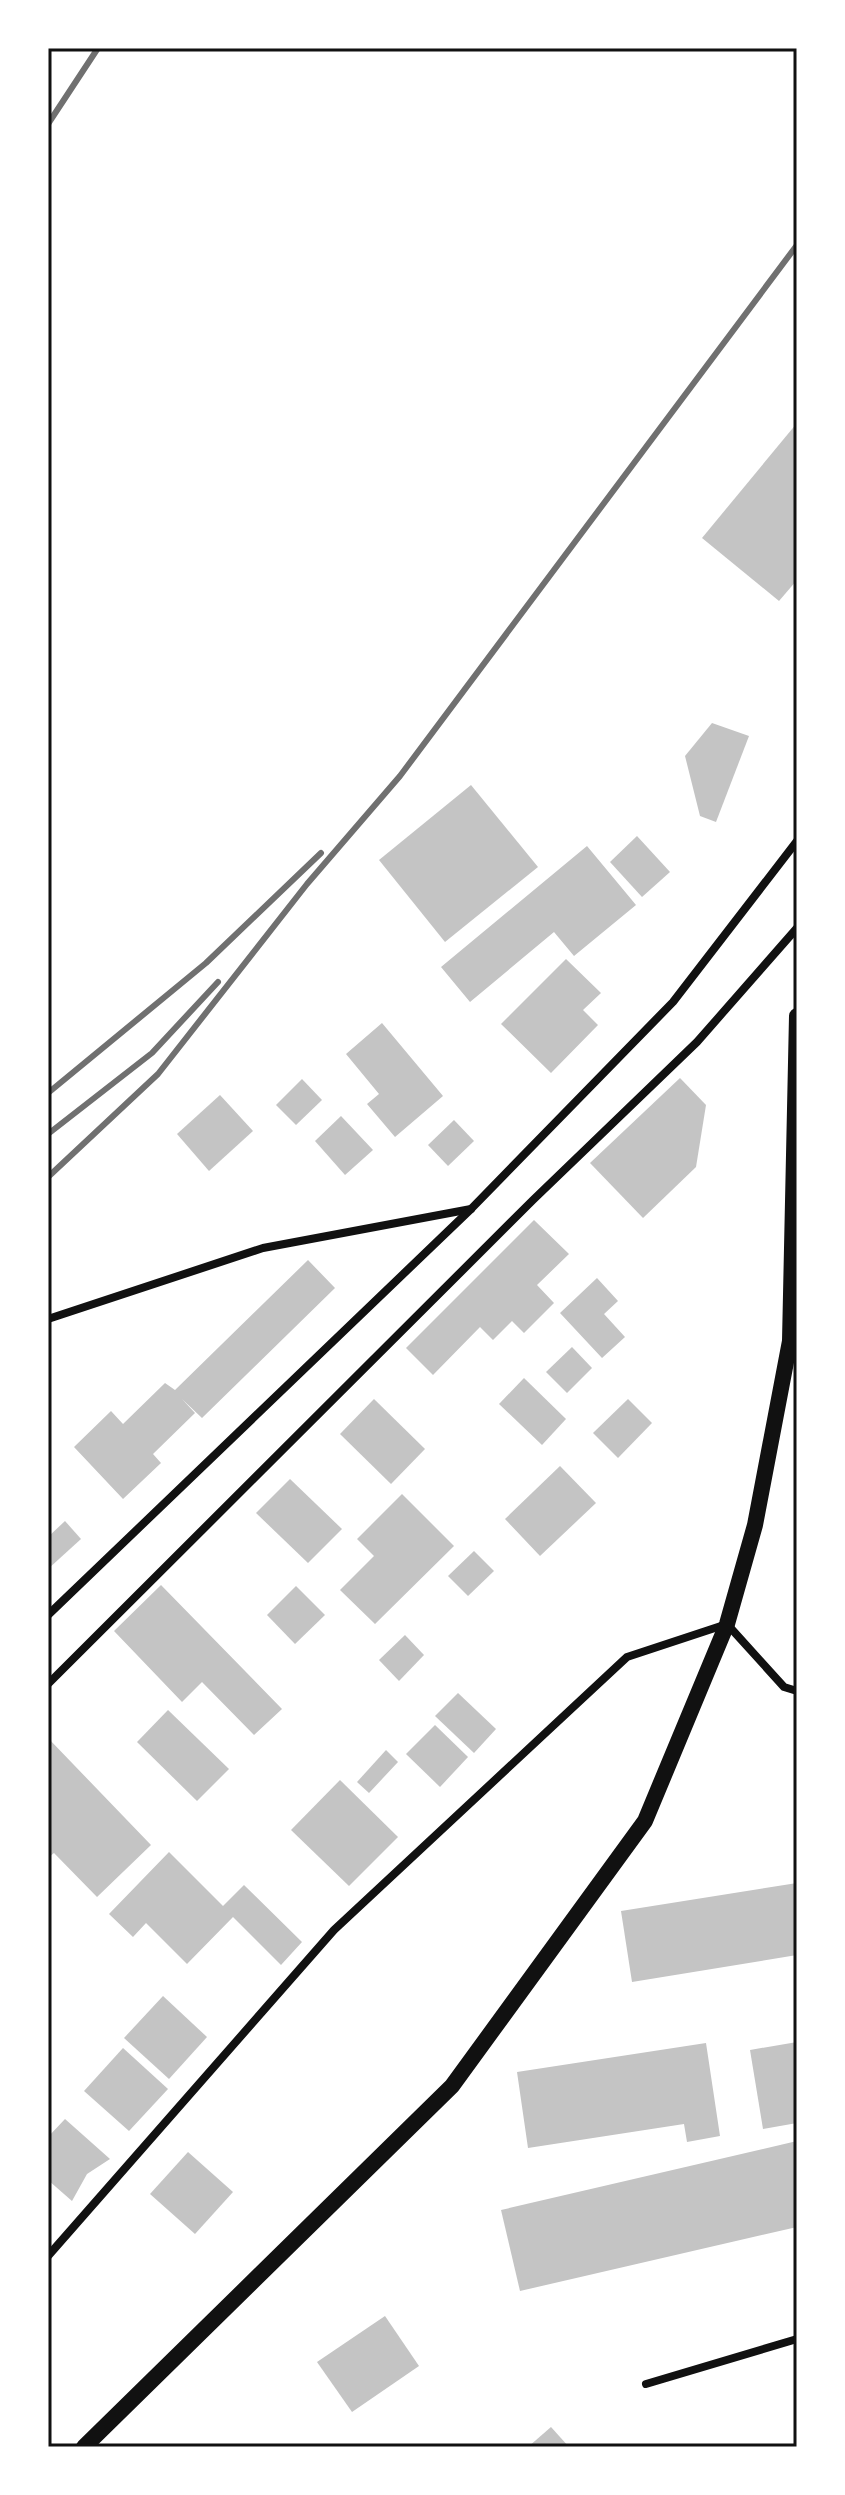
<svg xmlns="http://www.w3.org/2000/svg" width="845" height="2495" font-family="'Fira Sans',sans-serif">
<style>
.building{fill:#c4c4c4}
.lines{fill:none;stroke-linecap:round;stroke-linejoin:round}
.minor{stroke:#111;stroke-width:8}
.secondary{stroke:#111;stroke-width:16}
.rail{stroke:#707070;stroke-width:6}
.neatline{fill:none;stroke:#111;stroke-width:3}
</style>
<rect width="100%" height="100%" fill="#fff"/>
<g class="building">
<polygon points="797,423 797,580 779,601 702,538"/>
<polygon points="712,723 749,736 716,822 700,816 685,756"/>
<polygon points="471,785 538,867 445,942 379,860"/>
<polygon points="637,836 670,872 642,897 610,862"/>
<polygon points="587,846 636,905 574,956 554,932 470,1002 441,967"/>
<polygon points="566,959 601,993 583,1010 598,1025 551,1073 501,1024"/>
<polygon points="382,1023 443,1096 395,1137 367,1104 379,1094 346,1054"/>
<polygon points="680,1078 706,1105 696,1167 643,1218 590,1163"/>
<polygon points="302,1079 322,1100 296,1125 276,1105"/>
<polygon points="220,1095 253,1131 209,1171 177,1134"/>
<polygon points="341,1116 373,1150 345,1175 315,1141"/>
<polygon points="454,1120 474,1141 448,1166 428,1145"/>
<polygon points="534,1220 569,1254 537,1285 554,1303 524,1333 512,1321 493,1340 480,1327 433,1375 406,1348"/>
<polygon points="308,1260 335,1288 202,1418 182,1399 195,1413 153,1454 161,1463 123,1499 74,1447 111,1411 123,1424 165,1383 175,1390"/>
<polygon points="597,1278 618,1301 604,1314 625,1337 602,1358 560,1313"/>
<polygon points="572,1347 592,1368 567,1393 546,1372"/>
<polygon points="524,1378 566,1419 542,1445 499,1404"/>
<polygon points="374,1399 425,1449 391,1484 340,1434"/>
<polygon points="628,1399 652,1423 618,1458 593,1433"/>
<polygon points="560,1466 596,1503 540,1556 505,1519"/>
<polygon points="290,1479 342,1529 308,1563 256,1513"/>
<polygon points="402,1494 454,1546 375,1624 340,1590 374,1556 357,1539"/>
<polygon points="65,1521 81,1539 48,1569 48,1537"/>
<polygon points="474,1551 494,1571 468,1596 448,1576"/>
<polygon points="161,1585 282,1709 254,1735 202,1682 182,1702 114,1631"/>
<polygon points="296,1586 325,1615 295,1644 267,1615"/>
<polygon points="405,1635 424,1655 399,1681 379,1660"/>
<polygon points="458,1693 496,1729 474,1753 435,1716"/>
<polygon points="168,1710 229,1769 197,1801 137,1742"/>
<polygon points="435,1725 468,1757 440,1787 406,1754"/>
<polygon points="48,1738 151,1845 97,1897 54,1853 48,1858"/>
<polygon points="386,1750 398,1762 369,1793 357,1782"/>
<polygon points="340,1780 398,1837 349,1886 291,1830"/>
<polygon points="169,1852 223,1906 244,1885 302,1942 281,1965 233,1917 187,1964 146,1923 133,1937 109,1914"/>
<polygon points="797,1883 797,1955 632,1982 621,1911"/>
<polygon points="163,1996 207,2037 169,2079 124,2038"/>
<polygon points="797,2042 797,2123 763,2129 750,2050"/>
<polygon points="706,2043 720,2136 687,2142 684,2124 528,2148 517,2072"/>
<polygon points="123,2048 168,2089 129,2131 84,2091"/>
<polygon points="65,2119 110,2159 87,2174 72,2201 48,2180 48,2137"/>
<polygon points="797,2141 797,2227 520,2291 501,2210"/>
<polygon points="188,2152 233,2192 195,2234 150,2194"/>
<polygon points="385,2316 419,2366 352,2412 317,2362"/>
<polygon points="551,2427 569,2447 528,2447"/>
</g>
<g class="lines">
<g class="minor">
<polyline points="48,1319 263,1248 471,1209"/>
<polyline points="48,1615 471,1209 673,1002 797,841"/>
<polyline points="48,1684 533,1200 697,1042 797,928"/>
<polyline points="48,2256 334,1930 627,1657 727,1624 784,1687 797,1691"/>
<polyline points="646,2384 797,2339"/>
</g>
<polyline class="secondary" points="84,2447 452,2086 645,1821 727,1624 755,1525 790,1341 797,1016"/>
<g class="rail">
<polyline points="48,124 98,48"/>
<polyline points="48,1093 206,963 321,853"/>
<polyline points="48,1134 152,1053 218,982"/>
<polyline points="48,1177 158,1074 307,884 400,776 797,245"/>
</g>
</g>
<rect width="845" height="2495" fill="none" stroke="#ffffff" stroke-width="100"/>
<rect x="50" y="50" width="745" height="2395" class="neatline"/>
</svg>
